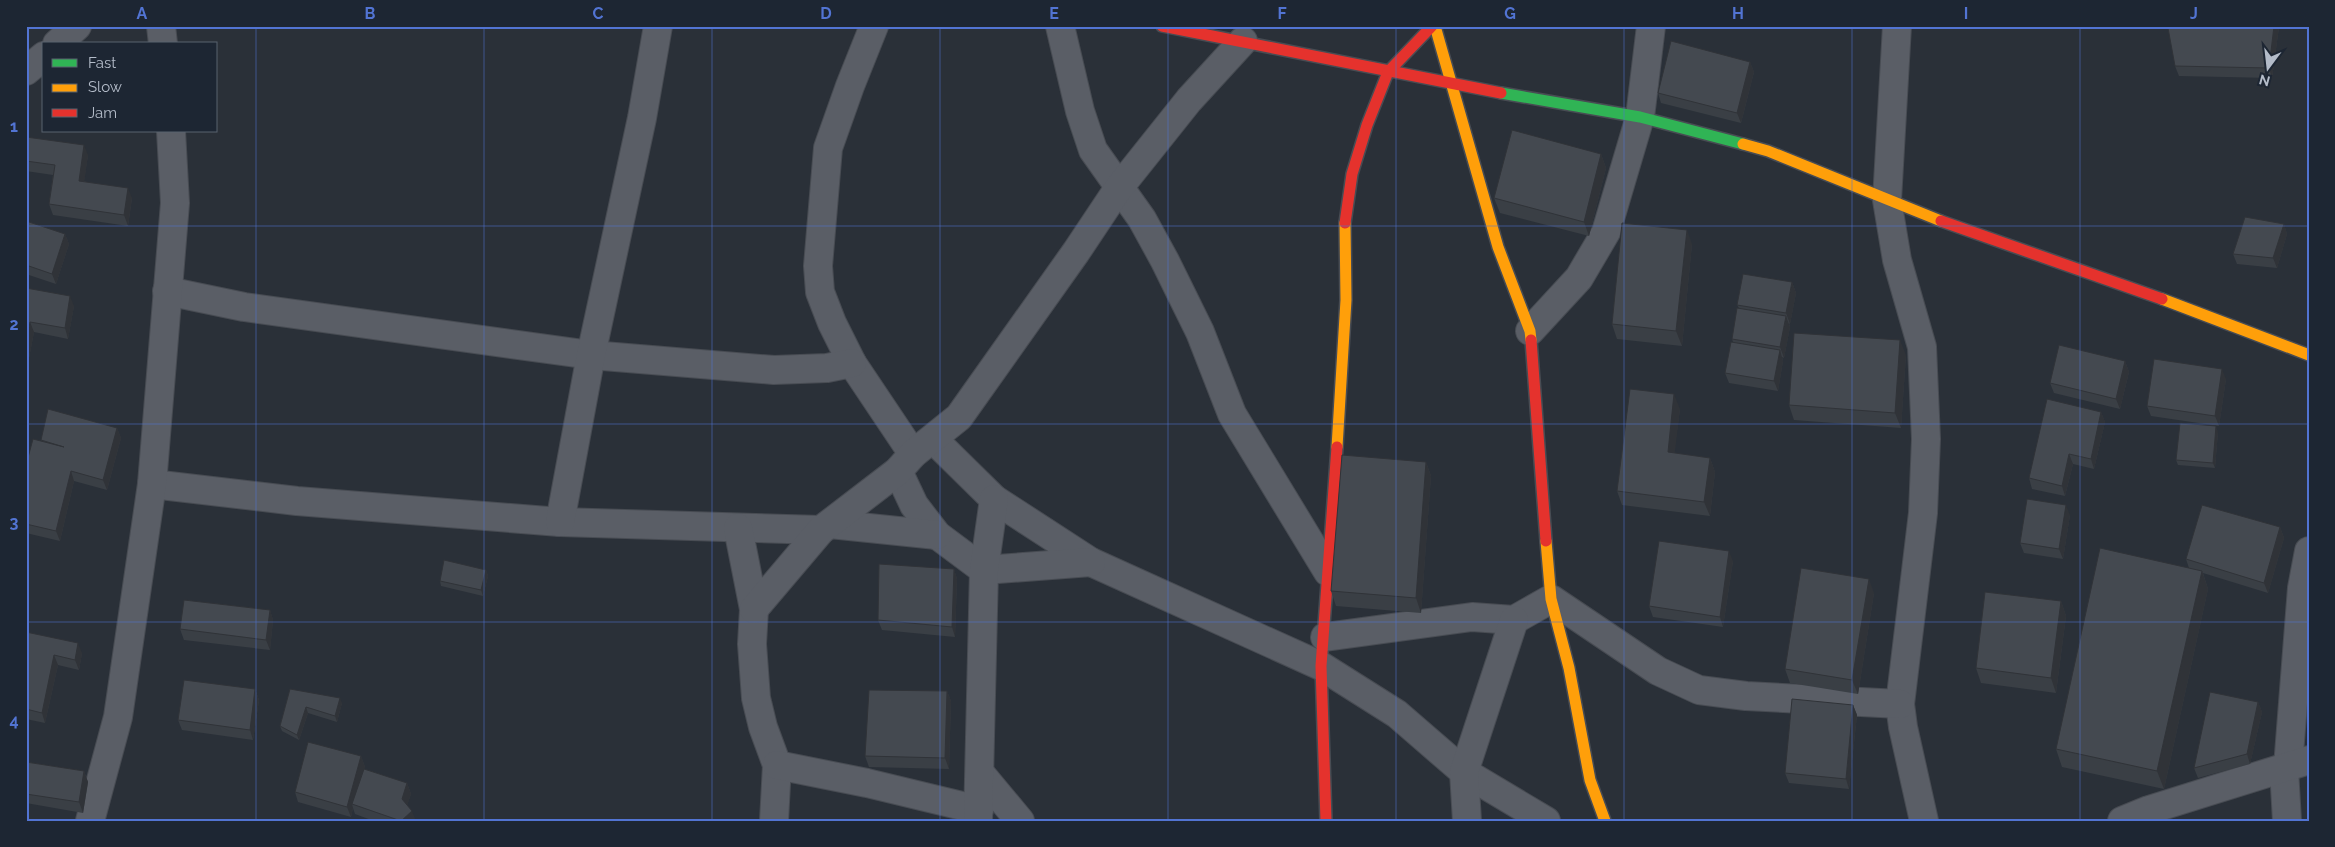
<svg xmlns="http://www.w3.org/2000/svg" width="2335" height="847" font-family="Raleway,sans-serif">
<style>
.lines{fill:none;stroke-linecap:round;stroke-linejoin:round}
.street-casing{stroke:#484c53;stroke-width:30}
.fast-casing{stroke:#484c53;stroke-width:14}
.slow-casing{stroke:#484c53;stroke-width:14}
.jam-casing{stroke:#484c53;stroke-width:14}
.street{stroke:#5a5e66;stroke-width:28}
.fast{stroke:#30b455;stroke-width:11}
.slow{stroke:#ff9f0a;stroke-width:11}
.jam{stroke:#e5322d;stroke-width:11}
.wall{fill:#3a3f45}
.shaded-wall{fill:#303338}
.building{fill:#444950;stroke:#303338}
.grid{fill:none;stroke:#5274d3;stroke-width:1;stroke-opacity:0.55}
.neatline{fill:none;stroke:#5274d3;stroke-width:2}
.grid-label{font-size:16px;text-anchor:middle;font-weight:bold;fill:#5274d3}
</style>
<rect width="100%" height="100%" fill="#2a3038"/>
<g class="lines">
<defs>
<g id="street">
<polyline points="161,26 163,44"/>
<polyline points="874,26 850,86 828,148 818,266 820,292 832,323 852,363 913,454"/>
<polyline points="1060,26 1080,111 1093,150 1142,219 1165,261 1200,332 1232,414 1328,572"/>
<polyline points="1897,26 1887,200 1897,260 1922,347 1926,439 1923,513 1900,704 1903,727 1924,821"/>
<polyline points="57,44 77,26"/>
<polyline points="26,71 44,56"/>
<polyline points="167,291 244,307 591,355 774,370 827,368 852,363"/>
<polyline points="1530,331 1579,278 1606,232 1640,117 1651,26"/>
<polyline points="933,439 994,499 1091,562 1321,666 1397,714 1464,772 1546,821"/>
<polyline points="898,471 914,505 937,535 984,570 1091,562"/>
<polyline points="152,484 297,501 560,522 821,530"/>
<polyline points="560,522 591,355 642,118 658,26"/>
<polyline points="830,524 937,535"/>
<polyline points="738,528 754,609 752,644 756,698 763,727 777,765 774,821"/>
<polyline points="754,609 821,530 898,471 913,454 959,417 1076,252 1118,189 1189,100 1243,41"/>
<polyline points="1325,637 1472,617 1514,620 1551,599 1658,671 1699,690 1746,696 1900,704"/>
<polyline points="777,765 867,783 979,810"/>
<polyline points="2288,767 2302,588 2309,551"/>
<polyline points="2284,769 2287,821"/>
<polyline points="980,773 1020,821"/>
<polyline points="90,821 118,717 152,484 175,203 171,131"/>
<polyline points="978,821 984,570 994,499"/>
<polyline points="1467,821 1464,772 1514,620"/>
<polyline points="2122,821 2149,810 2309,760"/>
</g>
<polyline id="fast" points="1501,93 1640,117 1743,144"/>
<g id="slow">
<polyline points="1435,26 1498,247 1530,331 1531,340"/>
<polyline points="1743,144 1768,151 1941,221"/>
<polyline points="2162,299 2309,355"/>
<polyline points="1337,447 1346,300 1345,223"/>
<polyline points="1546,541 1551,599 1569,668 1590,780 1605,821"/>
</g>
<g id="jam">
<polyline points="1162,26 1501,93"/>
<polyline points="1941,221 2162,299"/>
<polyline points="1345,223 1352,174 1367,125 1388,72 1432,26"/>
<polyline points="1531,340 1546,541"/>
<polyline points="1326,821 1321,666 1337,447"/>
</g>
</defs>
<use href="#street" class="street-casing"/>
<use href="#fast" class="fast-casing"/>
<use href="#slow" class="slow-casing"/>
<use href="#jam" class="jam-casing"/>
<use href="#street" class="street"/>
<use href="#fast" class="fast"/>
<use href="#slow" class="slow"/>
<use href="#jam" class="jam"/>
</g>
<g class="wall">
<polygon points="1745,26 1755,26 1755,28"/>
<polygon points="2279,27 2272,78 2179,76 2175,66"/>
<polygon points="1750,62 1754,72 1741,123 1661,103 1658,93"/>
<polygon points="26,137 88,155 84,181 132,198 128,226 53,215 49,204 53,175 26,171"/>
<polygon points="1601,154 1606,168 1589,236 1500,213 1494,198"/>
<polygon points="26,221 65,234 69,244 56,284 26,274"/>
<polygon points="2284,224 2287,234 2277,268 2237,264 2233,254"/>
<polygon points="1692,244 1682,346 1617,339 1612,324"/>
<polygon points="1792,282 1796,293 1790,324 1789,323 1790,327 1784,358 1782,357 1783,361 1778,391 1729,383 1725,373 1733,342 1732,339 1739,308 1737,305"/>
<polygon points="26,288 74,306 68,339 34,332 29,358 26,358"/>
<polygon points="1906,355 1901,428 1794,420 1789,405"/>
<polygon points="2125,361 2129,372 2120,409 2054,393 2050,383"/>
<polygon points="2226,379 2219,426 2151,416 2147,406"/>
<polygon points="1680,409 1674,453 1710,458 1715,472 1710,516 1622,505 1617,491"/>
<polygon points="2101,412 2105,422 2094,469 2073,464 2065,496 2032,489 2029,478"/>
<polygon points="117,428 121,438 107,490 74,481 60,541 26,533 26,465 42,442 41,440"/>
<polygon points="2218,432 2215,468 2178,465 2176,460"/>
<polygon points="1426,462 1431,476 1421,613 1336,606 1331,591"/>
<polygon points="2070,515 2063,559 2024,553 2020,543"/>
<polygon points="2280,527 2284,538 2268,593 2203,573 2208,589 2164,789 2062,767 2056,749 2189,568 2186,559"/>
<polygon points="1733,561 1723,627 1653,617 1649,606"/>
<polygon points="954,569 957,579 955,637 882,630 878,620"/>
<polygon points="486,570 488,576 483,596 441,586 440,581"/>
<polygon points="1874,593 1858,694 1790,683 1785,669"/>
<polygon points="2061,601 2066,616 2056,693 1981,683 1976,668"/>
<polygon points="270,610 273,620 270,650 184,640 180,629"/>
<polygon points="26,632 82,653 79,670 58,665 45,723 26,719"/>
<polygon points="255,689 259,700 253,740 182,730 178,720"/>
<polygon points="290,689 342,703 337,722 308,713 299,740 282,731 280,726"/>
<polygon points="947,691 951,701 949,769 869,767 865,756"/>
<polygon points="2258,702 2262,712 2250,764 2198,778 2194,768"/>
<polygon points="1853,705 1857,715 1849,789 1789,783 1785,773"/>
<polygon points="361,756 365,767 364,769 407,783 411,794 407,805 416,821 374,821 355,814 353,808 351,817 298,802 295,792"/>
<polygon points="26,762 84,771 88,782 83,813 26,803"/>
</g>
<g class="shaded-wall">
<polygon points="2274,26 2279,26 2279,27 2272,78 2269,68"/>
<polygon points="1750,62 1754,72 1741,123 1737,113"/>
<polygon points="84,145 88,155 83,191 79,181"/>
<polygon points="1601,154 1606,168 1589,236 1584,222"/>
<polygon points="128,188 132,198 128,226 124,215"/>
<polygon points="2284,224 2287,234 2277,268 2273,258"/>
<polygon points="1687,230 1692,244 1682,346 1676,331"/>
<polygon points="65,234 69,244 56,284 52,274"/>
<polygon points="1792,282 1796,293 1790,324 1786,313"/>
<polygon points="70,296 74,306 68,339 65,328"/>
<polygon points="1786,316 1790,327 1784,358 1780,347"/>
<polygon points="30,322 34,332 29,358 26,350 26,345"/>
<polygon points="1900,340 1906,355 1901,428 1895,413"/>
<polygon points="1780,350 1783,361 1778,391 1774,381"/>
<polygon points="2125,361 2129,372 2120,409 2116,399"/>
<polygon points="2222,369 2226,379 2219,426 2215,416"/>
<polygon points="1674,394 1680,409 1673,467 1668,452"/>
<polygon points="2101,412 2105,422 2094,469 2091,459"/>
<polygon points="2216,426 2218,432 2215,468 2213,463"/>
<polygon points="117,428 121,438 107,490 103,480"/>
<polygon points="2069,454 2073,464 2065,496 2062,486"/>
<polygon points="1710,458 1715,472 1710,516 1704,502"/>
<polygon points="1426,462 1431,476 1421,613 1416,598"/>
<polygon points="71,471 74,481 60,541 56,531"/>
<polygon points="2066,505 2070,515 2063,559 2059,549"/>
<polygon points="2280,527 2284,538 2268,593 2264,583"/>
<polygon points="1729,551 1733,561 1723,627 1720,617"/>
<polygon points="954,569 957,579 955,637 952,627"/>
<polygon points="486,570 488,576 483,596 481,590"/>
<polygon points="2202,571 2208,589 2164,789 2157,771"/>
<polygon points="1869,579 1874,593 1858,694 1852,680"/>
<polygon points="2061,601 2066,616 2056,693 2051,678"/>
<polygon points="270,610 273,620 270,650 266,640"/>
<polygon points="78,643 82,653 79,670 75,660"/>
<polygon points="54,655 58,665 45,723 42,713"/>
<polygon points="255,689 259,700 253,740 250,730"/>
<polygon points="947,691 951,701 949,769 945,758"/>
<polygon points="340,698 342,703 337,722 335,716"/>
<polygon points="2258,702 2262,712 2250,764 2247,754"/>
<polygon points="1853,705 1857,715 1849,789 1846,779"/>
<polygon points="306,707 308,713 299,740 297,735"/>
<polygon points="361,756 365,767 354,805 352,804 353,808 351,817 347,807"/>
<polygon points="84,771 88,782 83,813 79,802"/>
<polygon points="407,783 411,794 406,809 402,799"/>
<polygon points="412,811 416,821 401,821"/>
</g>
<g class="building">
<polygon points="2175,26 2274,26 2269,68 2175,66 2168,28"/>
<polygon points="1671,41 1750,62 1737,113 1658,93"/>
<polygon points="1512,130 1601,154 1584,222 1494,198"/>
<polygon points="26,137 84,145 79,181 128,188 124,215 49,204 55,165 26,161"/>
<polygon points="2245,217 2284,224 2273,258 2233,254"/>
<polygon points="26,221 65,234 52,274 26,265"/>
<polygon points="1622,223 1687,230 1676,331 1612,324"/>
<polygon points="1743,274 1792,282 1786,313 1737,305"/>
<polygon points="26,288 70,296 65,328 30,322 26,345"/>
<polygon points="1737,308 1786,316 1780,347 1732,339"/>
<polygon points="1794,333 1900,340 1895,413 1789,405"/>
<polygon points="1731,342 1780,350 1774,381 1725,373"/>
<polygon points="2059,345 2125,361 2116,399 2050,383"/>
<polygon points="2154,359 2222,369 2215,416 2147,406"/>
<polygon points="1630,389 1674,394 1668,452 1710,458 1704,502 1617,491"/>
<polygon points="2047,399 2101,412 2091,459 2069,454 2062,486 2029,478"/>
<polygon points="48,409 117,428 103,480 71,471 56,531 26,524 26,465 33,439 64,447 41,440"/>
<polygon points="2180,423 2216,426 2213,463 2176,460"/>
<polygon points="1342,455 1426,462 1416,598 1331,591"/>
<polygon points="2027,499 2066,505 2059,549 2020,543"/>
<polygon points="2202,505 2280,527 2264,583 2186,559"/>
<polygon points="1659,541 1729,551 1720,617 1649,606"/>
<polygon points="2100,548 2202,571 2157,771 2056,749"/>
<polygon points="444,560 486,570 481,590 440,581"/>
<polygon points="879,564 954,569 952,627 878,620"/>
<polygon points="1801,568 1869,579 1852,680 1785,669"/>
<polygon points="1985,592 2061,601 2051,678 1976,668"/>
<polygon points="184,600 270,610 266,640 180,629"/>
<polygon points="26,632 78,643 75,660 54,655 42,713 26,709"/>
<polygon points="184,680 255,689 250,730 178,720"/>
<polygon points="290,689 340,698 335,716 306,707 297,735 280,726"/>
<polygon points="869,690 947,691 945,758 865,756"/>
<polygon points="2210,692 2258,702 2247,754 2194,768"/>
<polygon points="1792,699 1853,705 1846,779 1785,773"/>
<polygon points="308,742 361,756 347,807 295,792"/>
<polygon points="26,762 84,771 79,802 26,794"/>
<polygon points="364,769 407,783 402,799 412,811 401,821 352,804"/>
</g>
<path class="grid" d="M256,26V821M484,26V821M712,26V821M940,26V821M1168,26V821M1396,26V821M1624,26V821M1852,26V821M2080,26V821M26,226H2309M26,424H2309M26,622H2309"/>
<rect width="2335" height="847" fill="none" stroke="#1d2633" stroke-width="55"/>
<rect x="42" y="42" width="175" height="90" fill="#1d2633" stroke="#59626f"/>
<rect x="52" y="59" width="25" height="8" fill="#30b455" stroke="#59626f"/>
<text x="88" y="68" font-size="15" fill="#b4bcc9">Fast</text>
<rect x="52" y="84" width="25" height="8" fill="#ff9f0a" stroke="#59626f"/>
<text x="88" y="92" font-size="15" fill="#b4bcc9">Slow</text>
<rect x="52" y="109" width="25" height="8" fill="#e5322d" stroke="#59626f"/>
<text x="88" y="118" font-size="15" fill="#b4bcc9">Jam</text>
<g transform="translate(2268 68) rotate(195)" stroke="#1d2633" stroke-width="4" paint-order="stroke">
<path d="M0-4L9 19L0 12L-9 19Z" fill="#b4bcc9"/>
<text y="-8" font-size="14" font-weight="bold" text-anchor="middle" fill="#b4bcc9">N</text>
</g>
<rect x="28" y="28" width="2280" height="792" class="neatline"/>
<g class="grid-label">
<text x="142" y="19">A</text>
<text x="370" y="19">B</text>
<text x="598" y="19">C</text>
<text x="826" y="19">D</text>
<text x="1054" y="19">E</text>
<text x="1282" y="19">F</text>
<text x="1510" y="19">G</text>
<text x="1738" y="19">H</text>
<text x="1966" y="19">I</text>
<text x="2194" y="19">J</text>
<text x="14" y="132">1</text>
<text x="14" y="330">2</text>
<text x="14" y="528">3</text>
<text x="14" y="726">4</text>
</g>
</svg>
